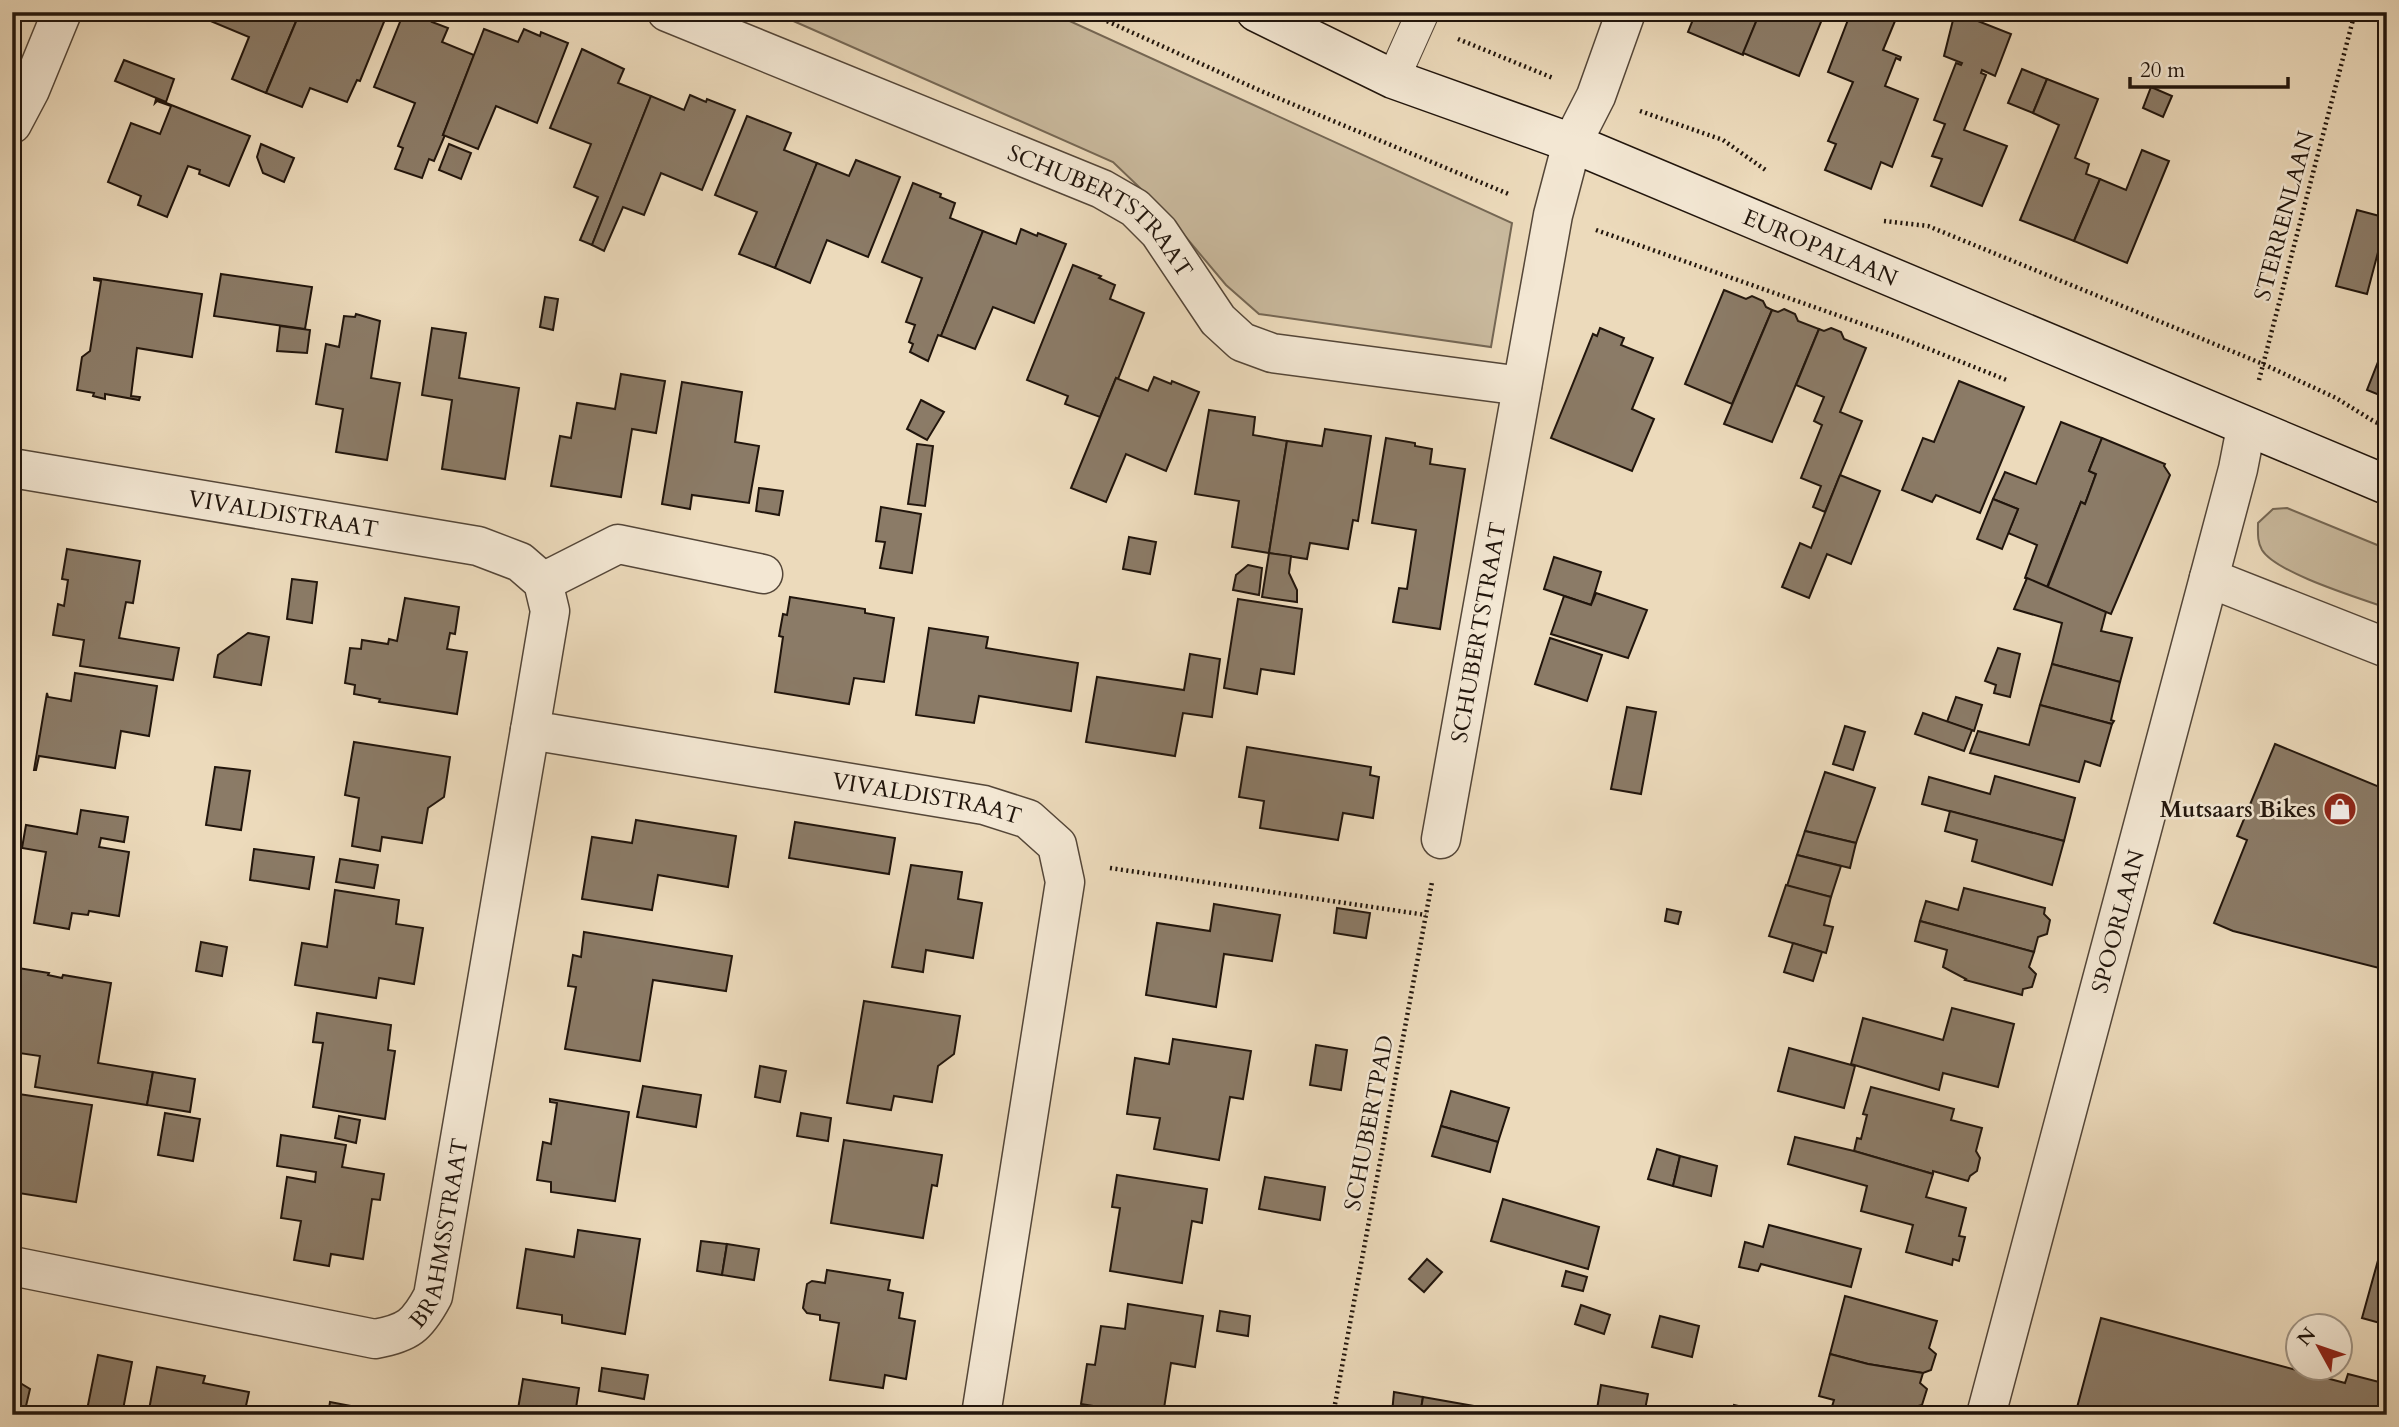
<svg xmlns="http://www.w3.org/2000/svg" width="2399" height="1427" font-family="Cardo,serif">
<style>
.green{fill:#c9b99d;stroke:#756754;stroke-width:2}
.building{fill:#8b7b67;stroke:#21150c;stroke-width:2}
.lines{fill:none;stroke-linecap:round;stroke-linejoin:round}
.service-casing{stroke:#544638;stroke-width:34}
.minor-casing{stroke:#544638;stroke-width:41}
.secondary-casing{stroke:#21150c;stroke-width:41}
.path{stroke:#21150c;stroke-width:4.5;stroke-dasharray:2 3.5;stroke-linecap:butt}
.service{stroke:#f3e7d3;stroke-width:32}
.minor{stroke:#f3e7d3;stroke-width:38}
.secondary{stroke:#f3e7d3;stroke-width:38}
.labels{text-anchor:middle;dominant-baseline:central;stroke-width:5;stroke-linejoin:round;paint-order:stroke}
.street-label{font-size:23px;fill:#21150c;stroke:#f3e7d3}
.poi-label{font-size:23px;font-weight:bold;fill:#21150c;stroke:#f3e7d3;text-anchor:end}
</style>
<rect width="100%" height="100%" fill="#ecdabb"/>
<filter id="stains"><feTurbulence type="fractalNoise" baseFrequency=".00286" numOctaves="4"/><feColorMatrix values="0 0 0 0 .2 0 0 0 0 .09 0 0 0 0 .02 0 0 0 .5 -.17"/></filter>
<radialGradient id="worn" r=".72"><stop offset=".6" stop-color="#630" stop-opacity="0"/><stop offset="1" stop-color="#630" stop-opacity=".3"/></radialGradient>
<g class="green">
<polygon points="773,12 1050,12 1512,223 1491,347 1259,314 1226,285 1163,210 1113,162"/>
<path d="M2287,508L2387,549V608C2359,598 2276,573 2262,550C2257,541 2258,533 2258,523L2273,509Z"/>
</g>
<g class="building">
<polygon points="211,12 300,12 266,93 232,79 249,37 208,20"/>
<polygon points="300,12 388,12 360,81 357,80 347,102 310,88 302,107 266,93"/>
<polygon points="404,12 418,12 434,19 432,22 448,28 442,42 474,55 443,135 445,135 434,161 429,159 422,178 395,169 403,148 398,146 415,103 374,87"/>
<polygon points="1696,12 1760,12 1743,55 1688,32"/>
<polygon points="1760,12 1815,12 1823,17 1799,76 1743,53"/>
<polygon points="1851,12 1873,12 1895,21 1883,50 1901,57 1900,60 1896,58 1885,86 1918,99 1892,167 1881,162 1871,189 1825,170 1836,144 1828,141 1853,82 1828,72"/>
<polygon points="1955,12 2011,34 1995,76 1982,70 1981,73 1986,75 1964,130 2007,146 1982,206 1931,186 1942,159 1932,156 1945,124 1934,120 1956,63 1961,65 1962,63 1944,56"/>
<polygon points="484,29 518,42 524,29 540,36 541,32 568,43 537,123 496,106 478,149 443,135"/>
<polygon points="582,49 624,69 618,83 651,96 592,245 580,240 598,197 574,187 591,144 550,128"/>
<polygon points="124,60 174,79 166,102 115,81"/>
<polygon points="2022,69 2047,79 2033,113 2008,103"/>
<polygon points="2047,79 2098,99 2075,158 2089,164 2086,174 2100,179 2074,241 2020,220 2059,125 2033,113"/>
<polygon points="2151,87 2172,96 2163,117 2143,108"/>
<polygon points="690,95 706,102 707,99 735,110 702,190 661,173 644,215 623,207 604,251 592,245 651,96 684,110"/>
<polygon points="156,99 250,136 229,186 199,174 200,170 188,166 167,217 138,205 141,196 108,182 131,123 160,134 171,106 157,101 155,103"/>
<polygon points="747,116 791,133 784,150 817,163 775,268 739,254 757,212 715,195"/>
<polygon points="261,144 294,158 284,182 263,173 257,157"/>
<polygon points="449,144 471,153 461,179 439,170"/>
<polygon points="2142,150 2169,161 2127,263 2074,241 2100,179 2126,190"/>
<polygon points="856,160 900,177 868,257 827,240 810,283 775,268 817,163 849,176"/>
<polygon points="913,183 941,194 940,197 955,203 950,218 983,231 941,336 938,335 928,361 910,352 913,344 909,342 915,325 906,322 922,278 882,262"/>
<polygon points="2357,210 2387,218 2367,294 2336,286"/>
<polygon points="1021,229 1037,236 1038,233 1066,244 1034,323 993,307 975,349 941,336 983,231 1016,244"/>
<polygon points="1073,265 1101,276 1099,278 1115,285 1110,299 1144,313 1118,379 1116,378 1100,417 1065,404 1068,396 1027,380"/>
<polygon points="221,274 312,287 305,329 214,316"/>
<polygon points="94,278 202,294 192,357 137,348 131,396 140,397 139,400 105,394 105,399 93,396 94,393 77,390 82,357 90,351 101,281 94,280"/>
<polygon points="1724,290 1746,299 1752,296 1763,301 1766,307 1772,310 1732,404 1685,384"/>
<polygon points="545,297 558,299 553,330 540,327"/>
<polygon points="1784,309 1795,314 1798,321 1819,329 1772,442 1724,424 1772,310 1778,312"/>
<polygon points="356,314 380,321 371,378 400,383 387,460 336,452 343,409 316,404 326,344 339,347 344,316 355,317"/>
<polygon points="280,326 310,330 307,353 277,351"/>
<polygon points="432,328 466,333 459,378 519,388 505,479 442,469 452,400 422,395"/>
<polygon points="1600,328 1624,338 1621,345 1653,358 1632,409 1654,419 1632,471 1551,438 1593,334 1597,336"/>
<polygon points="1831,328 1841,332 1844,339 1866,348 1840,412 1862,421 1825,512 1813,507 1821,486 1801,478 1822,425 1814,421 1824,397 1796,385 1819,329 1824,331"/>
<polygon points="2387,339 2387,398 2367,390"/>
<polygon points="621,374 665,381 656,433 632,429 621,497 551,486 560,436 571,438 577,403 615,409"/>
<polygon points="1154,377 1171,384 1172,381 1199,392 1166,471 1126,454 1106,502 1071,488 1116,378 1148,391"/>
<polygon points="1959,381 2024,407 1980,513 1936,495 1932,502 1902,490 1923,438 1934,442"/>
<polygon points="682,382 742,392 735,442 759,446 749,503 692,495 690,509 662,504"/>
<polygon points="921,400 944,412 927,440 907,429"/>
<polygon points="1209,410 1255,417 1253,435 1287,441 1269,553 1232,547 1239,501 1195,494"/>
<polygon points="2061,422 2102,438 2089,471 2096,474 2085,504 2081,502 2047,587 2025,578 2037,545 2008,533 2018,509 1993,499 2005,472 2036,484"/>
<polygon points="1325,429 1371,436 1358,521 1353,520 1348,549 1310,543 1307,559 1269,553 1287,441 1322,446"/>
<polygon points="1386,438 1415,443 1415,446 1432,449 1430,464 1465,469 1440,629 1393,622 1399,588 1407,589 1416,530 1372,523"/>
<polygon points="2102,438 2165,464 2164,466 2170,475 2111,614 2047,589 2081,502 2085,504 2096,474 2089,471"/>
<polygon points="917,444 933,446 925,506 908,504"/>
<polygon points="1840,475 1880,491 1851,564 1827,554 1809,598 1782,587 1800,543 1811,548"/>
<polygon points="759,488 783,491 779,515 756,511"/>
<polygon points="1993,499 2018,509 2002,549 1977,539"/>
<polygon points="881,507 921,514 912,573 880,568 885,542 876,541"/>
<polygon points="1129,537 1156,542 1150,574 1123,569"/>
<polygon points="67,549 140,561 133,603 126,602 119,638 179,648 173,680 80,666 84,640 53,635 58,604 64,606 68,580 62,579"/>
<polygon points="1269,553 1291,556 1289,573 1297,590 1297,602 1262,597"/>
<polygon points="1554,557 1601,572 1591,605 1544,589"/>
<polygon points="1248,565 1262,568 1259,595 1233,590 1236,575"/>
<polygon points="2027,578 2106,612 2101,631 2132,638 2120,682 2052,664 2062,623 2014,609"/>
<polygon points="292,579 317,582 312,623 287,619"/>
<polygon points="1596,593 1647,610 1628,658 1551,634 1564,596 1591,605"/>
<polygon points="790,597 865,609 865,613 894,618 884,682 854,678 849,704 775,692 783,637 779,636 783,614 787,615"/>
<polygon points="405,598 459,607 455,634 450,633 447,649 467,652 457,714 379,702 380,699 354,694 355,685 345,683 350,648 361,649 362,640 388,644 389,639 397,641"/>
<polygon points="1238,599 1302,609 1294,674 1261,669 1257,694 1224,688"/>
<polygon points="929,628 988,637 986,648 1078,663 1071,711 979,696 974,723 916,715"/>
<polygon points="248,633 269,637 261,685 214,677 218,655"/>
<polygon points="1550,638 1602,655 1587,701 1535,684"/>
<polygon points="1998,648 2020,654 2010,697 1994,693 1996,685 1985,681"/>
<polygon points="1190,654 1220,659 1212,717 1183,713 1175,756 1086,742 1097,677 1184,690"/>
<polygon points="2052,664 2120,682 2111,720 2114,721 2112,724 2040,705"/>
<polygon points="75,673 157,686 149,736 121,731 115,768 39,756 36,770 34,770 47,693 48,697 71,701"/>
<polygon points="1956,697 1982,705 1974,731 1947,722"/>
<polygon points="2040,705 2112,724 2100,766 2085,761 2079,782 1970,753 1978,731 2029,745"/>
<polygon points="1627,707 1656,712 1641,794 1611,789"/>
<polygon points="1923,713 1972,730 1964,751 1915,734"/>
<polygon points="1845,726 1865,732 1853,770 1833,764"/>
<polygon points="354,742 450,757 444,797 428,808 422,843 382,837 380,851 352,846 359,798 345,795"/>
<polygon points="2275,744 2387,790 2384,805 2387,806 2387,970 2233,931 2214,923 2247,840 2237,836"/>
<polygon points="1247,747 1371,767 1370,775 1379,777 1373,818 1343,813 1338,840 1260,828 1264,801 1239,797"/>
<polygon points="215,767 250,771 241,830 206,825"/>
<polygon points="1825,772 1875,788 1856,843 1805,831"/>
<polygon points="1995,776 2075,798 2064,841 1922,804 1929,777 1990,794"/>
<polygon points="81,810 128,817 124,842 101,838 99,847 129,852 119,916 89,911 88,915 72,913 69,929 34,923 46,852 22,848 26,825 77,834"/>
<polygon points="1950,811 2064,841 2052,885 1972,861 1977,840 1945,831"/>
<polygon points="636,820 736,836 728,887 658,875 652,910 582,899 592,837 632,843"/>
<polygon points="795,822 895,838 889,874 789,858"/>
<polygon points="1805,831 1856,843 1850,868 1797,855"/>
<polygon points="254,849 314,857 309,889 250,880"/>
<polygon points="1797,855 1841,866 1831,897 1787,886"/>
<polygon points="340,859 378,865 374,888 336,882"/>
<polygon points="911,865 962,872 958,899 982,903 973,958 926,950 923,972 892,967"/>
<polygon points="1786,885 1831,897 1824,925 1833,927 1826,953 1769,936"/>
<polygon points="1964,888 2045,908 2044,914 2050,920 2047,934 2038,937 2034,952 1920,921 1926,901 1958,910"/>
<polygon points="335,890 399,900 396,924 423,928 414,984 379,978 376,998 295,985 302,943 327,947"/>
<polygon points="1214,904 1280,915 1272,961 1224,954 1216,1007 1146,995 1157,923 1210,931"/>
<polygon points="1337,908 1370,913 1366,938 1334,933"/>
<polygon points="1667,909 1681,912 1678,924 1665,921"/>
<polygon points="1920,921 2034,952 2029,967 2036,974 2032,987 2023,989 2022,995 1965,980 1966,979 1943,967 1947,950 1915,941"/>
<polygon points="584,932 732,956 726,991 653,980 640,1061 565,1049 576,987 568,986 573,955 581,957"/>
<polygon points="201,942 227,947 222,976 196,971"/>
<polygon points="1793,943 1822,952 1813,981 1784,972"/>
<polygon points="12,967 49,973 48,975 62,978 63,975 111,983 98,1063 153,1072 147,1105 35,1087 40,1056 12,1052"/>
<polygon points="864,1001 960,1016 954,1054 938,1066 932,1102 894,1096 891,1110 847,1103"/>
<polygon points="1952,1008 2014,1024 1998,1087 1943,1073 1939,1090 1851,1064 1863,1018 1943,1040"/>
<polygon points="317,1013 391,1025 388,1050 395,1051 385,1119 313,1107 323,1043 313,1042"/>
<polygon points="1173,1039 1251,1051 1243,1099 1230,1097 1219,1160 1154,1149 1160,1118 1127,1114 1135,1058 1169,1064"/>
<polygon points="1316,1045 1347,1050 1341,1090 1310,1085"/>
<polygon points="1789,1048 1855,1066 1844,1108 1778,1091"/>
<polygon points="760,1066 786,1071 780,1102 755,1097"/>
<polygon points="153,1072 195,1079 190,1112 147,1105"/>
<polygon points="643,1086 701,1095 696,1127 637,1117"/>
<polygon points="1871,1087 1954,1109 1951,1120 1982,1128 1976,1151 1980,1158 1977,1171 1970,1176 1968,1181 1933,1171 1933,1174 1854,1151 1857,1138 1861,1139 1867,1115 1863,1114"/>
<polygon points="1451,1091 1509,1108 1498,1142 1441,1126"/>
<polygon points="12,1093 92,1105 76,1202 12,1192"/>
<polygon points="550,1099 629,1112 615,1201 551,1192 551,1182 537,1180 543,1142 551,1144 557,1103 550,1102"/>
<polygon points="165,1113 200,1119 193,1161 158,1155"/>
<polygon points="801,1113 831,1118 828,1141 797,1136"/>
<polygon points="339,1116 360,1120 356,1143 335,1138"/>
<polygon points="1441,1126 1498,1142 1490,1172 1432,1156"/>
<polygon points="281,1135 346,1145 342,1167 384,1174 380,1200 372,1199 363,1259 331,1254 329,1266 294,1260 301,1221 281,1218 287,1177 315,1182 316,1172 277,1166"/>
<polygon points="1795,1137 1854,1151 1933,1174 1926,1197 1966,1208 1959,1236 1965,1237 1959,1261 1953,1259 1952,1265 1906,1252 1913,1225 1861,1211 1867,1186 1788,1164"/>
<polygon points="844,1140 942,1155 937,1186 932,1185 923,1238 831,1223"/>
<polygon points="1657,1149 1680,1156 1673,1186 1648,1179"/>
<polygon points="1680,1156 1717,1166 1711,1196 1673,1186"/>
<polygon points="1117,1175 1207,1189 1202,1223 1192,1221 1182,1283 1110,1271 1120,1208 1112,1207"/>
<polygon points="1265,1177 1325,1187 1320,1220 1259,1209"/>
<polygon points="1503,1199 1599,1227 1588,1269 1491,1241"/>
<polygon points="1769,1225 1861,1249 1851,1287 1761,1264 1758,1271 1739,1267 1745,1242 1763,1247"/>
<polygon points="2387,1228 2387,1325 2362,1318"/>
<polygon points="578,1230 640,1239 625,1334 562,1323 562,1315 517,1308 526,1249 574,1257"/>
<polygon points="701,1241 727,1244 722,1275 697,1271"/>
<polygon points="727,1244 759,1249 754,1280 722,1275"/>
<polygon points="1427,1259 1442,1272 1424,1292 1409,1279"/>
<polygon points="827,1270 890,1280 888,1290 903,1293 899,1318 915,1321 906,1379 885,1375 883,1388 830,1380 839,1323 820,1320 820,1315 807,1313 803,1308 807,1284 812,1281 825,1283"/>
<polygon points="1566,1271 1587,1277 1583,1291 1562,1286"/>
<polygon points="1845,1296 1937,1321 1929,1348 1936,1354 1931,1370 1923,1373 1868,1364 1830,1354"/>
<polygon points="1128,1304 1203,1316 1195,1367 1171,1363 1163,1415 1109,1409 1108,1413 1099,1411 1100,1407 1081,1404 1087,1364 1095,1365 1101,1326 1125,1329"/>
<polygon points="1581,1305 1610,1315 1604,1334 1575,1324"/>
<polygon points="1220,1311 1250,1316 1248,1336 1217,1331"/>
<polygon points="1660,1316 1699,1326 1692,1357 1652,1347"/>
<polygon points="2101,1318 2345,1383 2348,1374 2387,1384 2387,1415 2075,1415"/>
<polygon points="1830,1354 1868,1364 1923,1373 1920,1383 1927,1389 1922,1405 1914,1407 1912,1415 1830,1413 1834,1400 1819,1396"/>
<polygon points="98,1355 132,1362 122,1415 86,1415"/>
<polygon points="157,1367 205,1376 203,1383 249,1392 244,1415 148,1415"/>
<polygon points="602,1368 648,1375 644,1399 599,1391"/>
<polygon points="12,1378 30,1389 26,1406 58,1413 57,1415 12,1415"/>
<polygon points="523,1379 579,1388 575,1415 517,1415"/>
<polygon points="1601,1385 1648,1394 1644,1415 1596,1415"/>
<polygon points="1394,1392 1423,1397 1420,1415 1392,1413"/>
<polygon points="1423,1397 1525,1415 1420,1415"/>
<polygon points="330,1402 388,1413 388,1415 328,1415"/>
<polygon points="1734,1405 1778,1415 1732,1415"/>
</g>
<g class="lines">
<defs>
<polyline id="service" points="1393,79 1423,12"/>
<g id="minor">
<path id="s1" d="M667,12L1102,189L1135,208L1159,232L1218,320L1242,342L1272,353L1522,386"/>
<polyline points="12,124 30,90 62,12"/>
<path id="s2" d="M12,468L478,546L520,562L543,582L550,611L530,730L984,805L1028,819L1057,845L1065,882L981,1415"/>
<polyline points="2209,578 2387,648"/>
<polyline points="543,582 618,544 763,574"/>
<path id="s3" d="M1441,839L1553,215L1572,143L1596,96L1626,12"/>
<path id="s4" d="M12,1266L375,1339C408,1333 417,1326 433,1296L530,730"/>
<path id="s5" d="M1986,1415L2238,469L2246,428"/>
</g>
<g id="secondary">
<path id="s6" d="M1256,12L1393,79L1572,143L2387,485"/>
</g>
</defs>
<use href="#service" class="service-casing"/>
<use href="#minor" class="minor-casing"/>
<use href="#secondary" class="secondary-casing"/>
<g class="path">
<polyline points="1087,12 1261,91 1511,195"/>
<polyline points="1458,39 1553,78"/>
<polyline points="1640,111 1723,140 1767,171"/>
<polyline points="1884,221 1928,226 2263,364 2336,398 2375,422 2387,427"/>
<polyline points="1596,230 1899,337 2009,381"/>
<polyline points="2259,380 2355,12"/>
<polyline points="1110,868 1426,915"/>
<polyline points="1333,1415 1432,882"/>
</g>
<use href="#service" class="service"/>
<use href="#minor" class="minor"/>
<use href="#secondary" class="secondary"/>
</g>
<defs>
<symbol id="shop-disc" viewBox="-11 -11 22 22"><circle r="9.5" fill="#8f2418" stroke="#f3e7d3"/><path d="M-5-2.5h2.3a2.7 3.5 0 0 1 5.4 0H5L5.5 6h-11ZM-1.5-2.5h3a1.5 2.3 0 0 0-3 0Z" fill="#fff"/></symbol>
</defs>
<g fill-rule="evenodd">
<use href="#shop-disc" x="2321" y="790" width="38" height="38"/>
</g>
<g class="labels">
<g class="street-label">
<text stroke="none"><textPath href="#s1" startOffset="481">SCHUBERTSTRAAT</textPath></text>
<text transform="translate(2284 216) rotate(-75)">STERRENLAAN</text>
<text stroke="none"><textPath href="#s6" startOffset="612">EUROPALAAN</textPath></text>
<text stroke="none"><textPath href="#s2" startOffset="275">VIVALDISTRAAT</textPath></text>
<text stroke="none"><textPath href="#s3" startOffset="210">SCHUBERTSTRAAT</textPath></text>
<text stroke="none"><textPath href="#s2" startOffset="1101">VIVALDISTRAAT</textPath></text>
<text stroke="none"><textPath href="#s5" startOffset="511">SPOORLAAN</textPath></text>
<text transform="translate(1369 1123) rotate(-79)">SCHUBERTPAD</text>
<text stroke="none"><textPath href="#s4" startOffset="509">BRAHMSSTRAAT</textPath></text>
</g>
<g class="poi-label">
<text x="2316" y="809">Mutsaars Bikes</text>
</g>
</g>
<rect width="2399" height="1427" fill="none" stroke="#ecdabb" stroke-width="42"/>
<rect x="14" y="14" width="2371" height="1399" fill="none" stroke="#21150c" stroke-width="3.5"/>
<rect x="21" y="21" width="2357" height="1385" fill="none" stroke="#21150c" stroke-width="2"/>
<g transform="translate(2319 1347) rotate(310)"><circle r="33" fill="#f3e7d3" stroke="#9f9383" stroke-width="2"/>
<path d="M0-5L12 26L0 18L-12 26Z" fill="#8f2418"/>
<text y="-10" font-size="19" font-weight="bold" text-anchor="middle" fill="#21150c">N</text>
</g>
<path d="M2130 77v10h158v-10" fill="none" stroke="#21150c" stroke-width="3.5"/>
<text x="2140" y="77" font-size="21" fill="#21150c" stroke="#f3e7d3" stroke-width="5" paint-order="stroke">20 m</text>
<rect width="100%" height="100%" filter="url(#stains)"/>
<rect width="100%" height="100%" fill="url(#worn)"/>
</svg>
